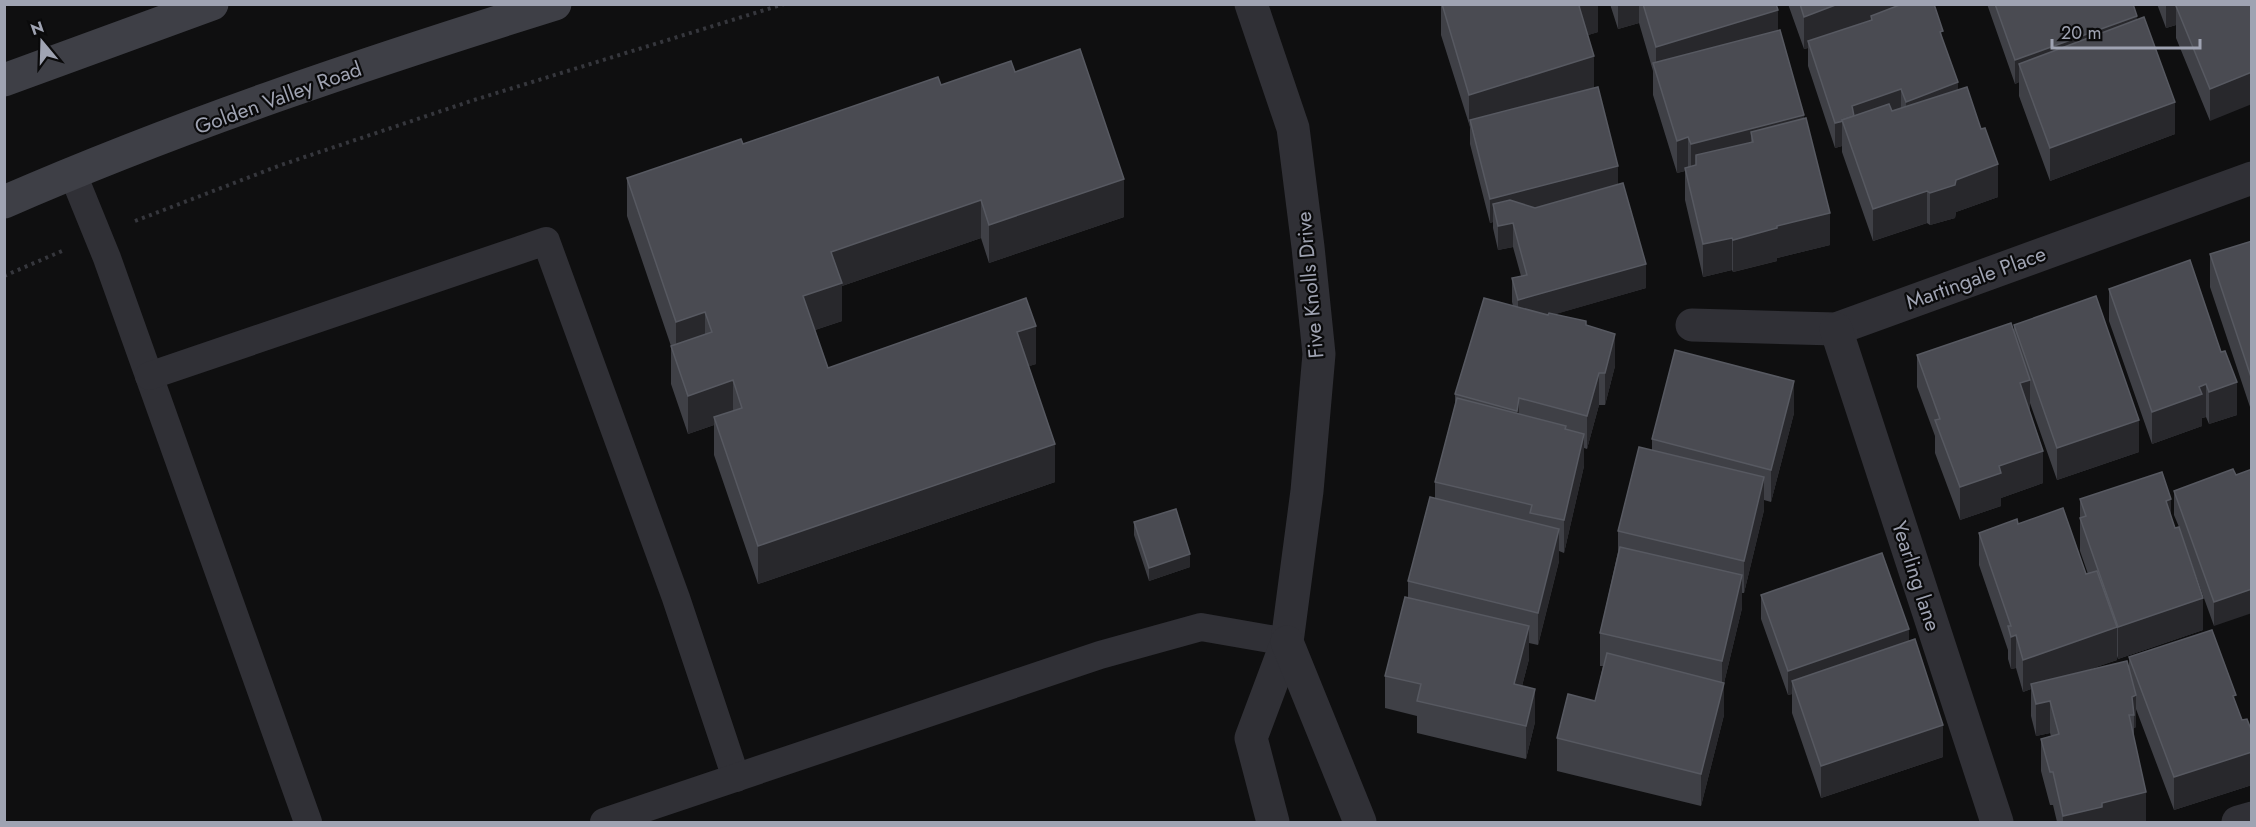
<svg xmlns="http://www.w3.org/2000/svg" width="2256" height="827" font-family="Jost,sans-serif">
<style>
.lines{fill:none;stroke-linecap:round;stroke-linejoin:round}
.path{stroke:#36373d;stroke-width:4;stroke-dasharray:3 4.5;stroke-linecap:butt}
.service{stroke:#303036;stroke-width:28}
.minor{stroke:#303036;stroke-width:33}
.secondary{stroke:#3e3f46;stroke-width:33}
.wall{fill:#3f4046}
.shaded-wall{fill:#28282c}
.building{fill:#4a4b52;stroke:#575961;stroke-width:1.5}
.labels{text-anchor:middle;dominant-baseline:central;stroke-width:4.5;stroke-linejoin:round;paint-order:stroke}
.street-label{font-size:21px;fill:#9fa3b2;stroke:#0a0a0b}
</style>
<rect width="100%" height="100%" fill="#0f0f10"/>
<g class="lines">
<g class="path">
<polyline points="135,221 281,165 474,100 784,4"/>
<polyline points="4,276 62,251"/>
</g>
<g class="service">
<polyline points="72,172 107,258 308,822"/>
<polyline points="149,376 546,241 676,598 736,778"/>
<polyline points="604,822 1100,655 1201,627 1287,642"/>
</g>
<g class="minor">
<polyline points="1251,4 1293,128 1308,247 1319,354 1307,491 1287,642 1251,738 1273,822"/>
<polyline points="1692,325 1836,329 2252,178"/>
<polyline points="1836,329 1997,822"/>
<polyline points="1287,642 1360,822"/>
<polyline points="2238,822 2252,818"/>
</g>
<g class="secondary">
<polyline points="4,80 212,4"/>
<path d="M4,202C183,124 369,62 555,4"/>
</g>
</g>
<g class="wall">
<polygon points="1441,4 1598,4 1598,32 1588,35 1594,88 1618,184 1646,288 1555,314 1586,325 1615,366 1605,405 1599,405 1587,449 1584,448 1584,466 1564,553 1559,551 1559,561 1538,645 1529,643 1529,659 1522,686 1535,722 1526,759 1417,733 1417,716 1385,708 1385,676 1408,598 1408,581 1435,499 1435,482 1455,405 1455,394 1513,306 1512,302 1512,278 1521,276 1513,247 1498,250 1493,228 1493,222 1490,223 1470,144 1470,127 1441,35"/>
<polygon points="1610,4 1776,4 1778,30 1804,119 1830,245 1777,258 1777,261 1733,272 1732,270 1703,277 1685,200 1685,171 1677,173 1653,95 1653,71 1639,23 1618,29"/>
<polygon points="1788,4 1934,4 1943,41 1958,90 1998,197 1956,212 1955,218 1930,225 1927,223 1873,241 1842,152 1842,146 1835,148 1808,66 1808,48 1804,49"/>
<polygon points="1987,4 2133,4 2137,20 2175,134 2050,181 2019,96 2019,82 2015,84"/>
<polygon points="2157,4 2252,4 2210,121 2176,38 2176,25 2166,28"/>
<polygon points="1015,72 1124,217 989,263 981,238 842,286 842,321 815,330 828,368 1036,364 1029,366 1055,482 758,584 714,455 714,425 688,434 671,384 671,346 627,216 627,178 941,85"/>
<polygon points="2252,241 2251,410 2210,287 2210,254"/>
<polygon points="2109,289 2237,415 2209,424 2206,417 2202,418 2202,426 2152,444 2109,321"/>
<polygon points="2014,325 2139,452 2057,480 2030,403 2030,412 2043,483 2001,498 2001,506 1960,520 1935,453 1935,436 1917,387 1917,355 2014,333"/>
<polygon points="1794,413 1771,502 1764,500 1764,510 1744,593 1742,593 1742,608 1724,683 1724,715 1701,806 1557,771 1557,738 1595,701 1603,666 1600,666 1600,633 1618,552 1618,531 1652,450 1652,439"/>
<polygon points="2233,469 2214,626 2183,540 2203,630 2118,659 2117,656 2117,660 2081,672 2129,667 2129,657 2236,705 2242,720 2252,732 2252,785 2174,810 2136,709 2136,727 2134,728 2134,738 2146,822 2057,822 2053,805 2050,805 2041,771 2041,739 2051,736 2050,733 2036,736 2031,716 2031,689 2023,692 2016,668 2011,669 2008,659 2008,650 1979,565 1979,533 2018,524 2086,574 2088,574 2080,551 2080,499 2171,516 2175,528 2179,527 2174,515 2174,491"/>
<polygon points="1134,522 1190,567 1149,581 1134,535"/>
<polygon points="1761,595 1909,641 1943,757 1821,798 1792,713 1792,694 1788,695 1761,619"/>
</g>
<g class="shaded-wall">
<polygon points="1583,4 1598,4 1598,32 1579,38 1579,6"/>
<polygon points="1618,4 1639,4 1639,23 1618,29"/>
<polygon points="1838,4 1924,4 1872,20 1871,16 1871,24 1808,41 1808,48 1804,49 1804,17"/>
<polygon points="2166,4 2229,4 2176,6 2176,25 2166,28"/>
<polygon points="1778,10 1778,43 1656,71 1656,47"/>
<polygon points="2137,16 2137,40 2019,64 2019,82 2015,84 2015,60"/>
<polygon points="1594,56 1594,89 1470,120 1469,127 1469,95"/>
<polygon points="2252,72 2252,104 2210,121 2210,89"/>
<polygon points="1958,82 1958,106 1906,126 1906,102"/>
<polygon points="1901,89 1901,113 1855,129 1852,106"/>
<polygon points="2175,102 2175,134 2050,181 2050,148"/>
<polygon points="1804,115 1804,147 1751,132 1751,161 1691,176 1691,144"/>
<polygon points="1842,122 1842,146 1835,148 1835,123"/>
<polygon points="1688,137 1688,170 1685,168 1685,171 1677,173 1677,141"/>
<polygon points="1998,164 1998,197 1956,212 1955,218 1930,225 1930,193 1956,180"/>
<polygon points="1618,166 1618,190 1497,221 1493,204 1493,222 1490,223 1490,199"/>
<polygon points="1124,179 1124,217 989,263 989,225"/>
<polygon points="1927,191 1927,223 1873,241 1873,209"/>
<polygon points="981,200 981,238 842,286 842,321 803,334 803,296 831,252"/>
<polygon points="1830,213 1830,245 1777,258 1777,261 1733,272 1733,240 1777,226"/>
<polygon points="1513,223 1513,247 1498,250 1498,226"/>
<polygon points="1732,238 1732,270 1703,277 1703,244"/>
<polygon points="1646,264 1646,288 1518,325 1518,300"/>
<polygon points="705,312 705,350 676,360 676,322"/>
<polygon points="1036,326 1036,364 1017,370 1017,332"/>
<polygon points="1615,334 1615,366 1605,405 1605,373"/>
<polygon points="1599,373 1599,405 1587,449 1587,416"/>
<polygon points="733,380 733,418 714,417 714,425 688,434 688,396"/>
<polygon points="2030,380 2030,412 2020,383"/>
<polygon points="1794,381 1794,413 1771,502 1771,470"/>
<polygon points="2237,382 2237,415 2209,424 2209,392"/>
<polygon points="2206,384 2206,417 2202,418 2202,426 2152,444 2152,412 2199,387"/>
<polygon points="1519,398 1519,430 1517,443 1517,411"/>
<polygon points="2139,420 2139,452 2057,480 2057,448"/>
<polygon points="1584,434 1584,466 1564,553 1564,520"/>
<polygon points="1055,444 1055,482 758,584 758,546"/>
<polygon points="2043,451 2043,483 2001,498 2001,506 1960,520 1960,487 1999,466"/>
<polygon points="1764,477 1764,510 1744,593 1744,561"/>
<polygon points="2171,499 2171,532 2166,501"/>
<polygon points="1559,529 1559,561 1538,645 1538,613"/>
<polygon points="1190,554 1190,567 1149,581 1149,568"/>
<polygon points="1742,575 1742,608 1724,683 1724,715 1701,806 1701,774 1722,692 1722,661"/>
<polygon points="2252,589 2252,613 2214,626 2214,602"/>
<polygon points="2203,598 2203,630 2118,659 2118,627"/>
<polygon points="1529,626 1529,659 1514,717 1514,684"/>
<polygon points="2117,627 2117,660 2032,689 2031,684 2031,689 2023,692 2023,660"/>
<polygon points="1909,629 1909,653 1792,681 1792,694 1788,695 1788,671"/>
<polygon points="2016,635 2016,668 2011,669 2011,637"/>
<polygon points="1535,689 1535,722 1526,759 1526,726"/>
<polygon points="2136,695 2136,727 2134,728 2134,715 2132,697"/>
<polygon points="2050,701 2050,733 2036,736 2036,704"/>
<polygon points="1943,725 1943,757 1821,798 1821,766"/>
<polygon points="2252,752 2252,785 2174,810 2174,777"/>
<polygon points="2146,792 2146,822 2063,822 2063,816 2102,803"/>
</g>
<g class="building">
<polygon points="1442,4 1583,4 1579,6 1594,56 1469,95"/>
<polygon points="1643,4 1776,4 1778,10 1656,47"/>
<polygon points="1800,4 1838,4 1804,17"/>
<polygon points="1902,4 1934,4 1943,31 1940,32 1958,82 1906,102 1901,89 1852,106 1854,116 1842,120 1843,121 1835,123 1808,41 1872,20 1871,16"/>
<polygon points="1995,4 2133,4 2137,16 2015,60"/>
<polygon points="2179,4 2252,4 2252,72 2210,89 2176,6"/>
<polygon points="2144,17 2175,102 2050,148 2019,64"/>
<polygon points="1780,30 1804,115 1691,144 1688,137 1677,141 1653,63"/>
<polygon points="1080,49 1124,179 989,225 981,200 831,252 842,283 803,296 828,368 1026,298 1036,326 1017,332 1055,444 758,546 714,417 742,408 733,380 688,396 671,346 712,332 705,312 676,322 627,178 741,139 743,144 938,77 941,85 1011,61 1015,72"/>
<polygon points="1598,87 1618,166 1490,199 1470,120"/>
<polygon points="1967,87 1981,129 1985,128 1998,164 1956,180 1955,185 1930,193 1927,191 1873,209 1842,120 1889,104 1892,111"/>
<polygon points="1806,118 1830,213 1777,226 1777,228 1733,240 1732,238 1703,244 1685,168 1696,165 1696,155 1753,142 1751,132"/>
<polygon points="1623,183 1646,264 1518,300 1512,278 1527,275 1513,223 1498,226 1493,204 1510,200 1535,208"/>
<polygon points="2252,241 2252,377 2251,377 2210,254"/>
<polygon points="2190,260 2221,352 2225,351 2237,382 2209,392 2206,384 2199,387 2202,394 2152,412 2109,289"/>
<polygon points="2096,296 2139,420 2057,448 2014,325"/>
<polygon points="1484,298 1548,315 1549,313 1586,321 1586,325 1615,334 1605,373 1599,373 1587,416 1519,398 1517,411 1455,394"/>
<polygon points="2011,323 2030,380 2020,383 2043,451 1999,466 2001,473 1960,487 1935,420 1940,419 1917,355"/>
<polygon points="1675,350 1794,381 1771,470 1652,439"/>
<polygon points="1457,398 1566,426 1565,429 1584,434 1564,520 1530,513 1532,505 1435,482"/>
<polygon points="1639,447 1764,477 1744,561 1618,531"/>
<polygon points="2233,469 2236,475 2252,469 2252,589 2214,602 2174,491"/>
<polygon points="2162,472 2171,499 2166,501 2175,528 2179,527 2203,598 2118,627 2080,518 2086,516 2080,499"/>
<polygon points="1430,497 1559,529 1538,613 1408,581"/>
<polygon points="2063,508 2086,574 2097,571 2117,627 2023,660 2016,635 2011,637 2008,626 2011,626 1979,533 2017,519 2018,524"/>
<polygon points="1176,509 1190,554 1149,568 1134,522"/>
<polygon points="1620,547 1742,575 1722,661 1600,633"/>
<polygon points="1882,553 1909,629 1788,671 1761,595"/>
<polygon points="1405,597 1529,626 1514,684 1535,689 1526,726 1417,701 1421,684 1385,676"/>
<polygon points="2212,630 2236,695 2233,696 2242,720 2247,719 2252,732 2252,752 2174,777 2129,657"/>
<polygon points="1915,639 1943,725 1821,766 1792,681"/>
<polygon points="1607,653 1724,683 1701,774 1557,738 1568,694 1595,701"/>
<polygon points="2127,661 2136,695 2132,697 2134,715 2129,715 2146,792 2102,803 2102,807 2063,816 2053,772 2050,772 2041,739 2059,734 2050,701 2036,704 2031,684"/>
</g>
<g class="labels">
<g class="street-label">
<text transform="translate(278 98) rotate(-20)">Golden Valley Road</text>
<text transform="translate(1976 278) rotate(-20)">Martingale Place</text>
<text transform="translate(1310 285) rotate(-95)">Five Knolls Drive</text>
<text transform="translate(1916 576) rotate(72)">Yearling lane</text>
</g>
</g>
<rect width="2256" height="827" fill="none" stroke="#9fa3b2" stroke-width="12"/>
<g transform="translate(42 42) rotate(341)" stroke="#0a0a0b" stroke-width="4.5" paint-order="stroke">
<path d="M0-4.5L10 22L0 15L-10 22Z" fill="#9fa3b2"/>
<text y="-9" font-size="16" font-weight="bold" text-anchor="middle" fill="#9fa3b2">N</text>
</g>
<path d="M2052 39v9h148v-9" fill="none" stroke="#9fa3b2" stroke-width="3"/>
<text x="2061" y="39" font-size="18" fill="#9fa3b2" stroke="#0a0a0b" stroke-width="4.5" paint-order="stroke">20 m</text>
</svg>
